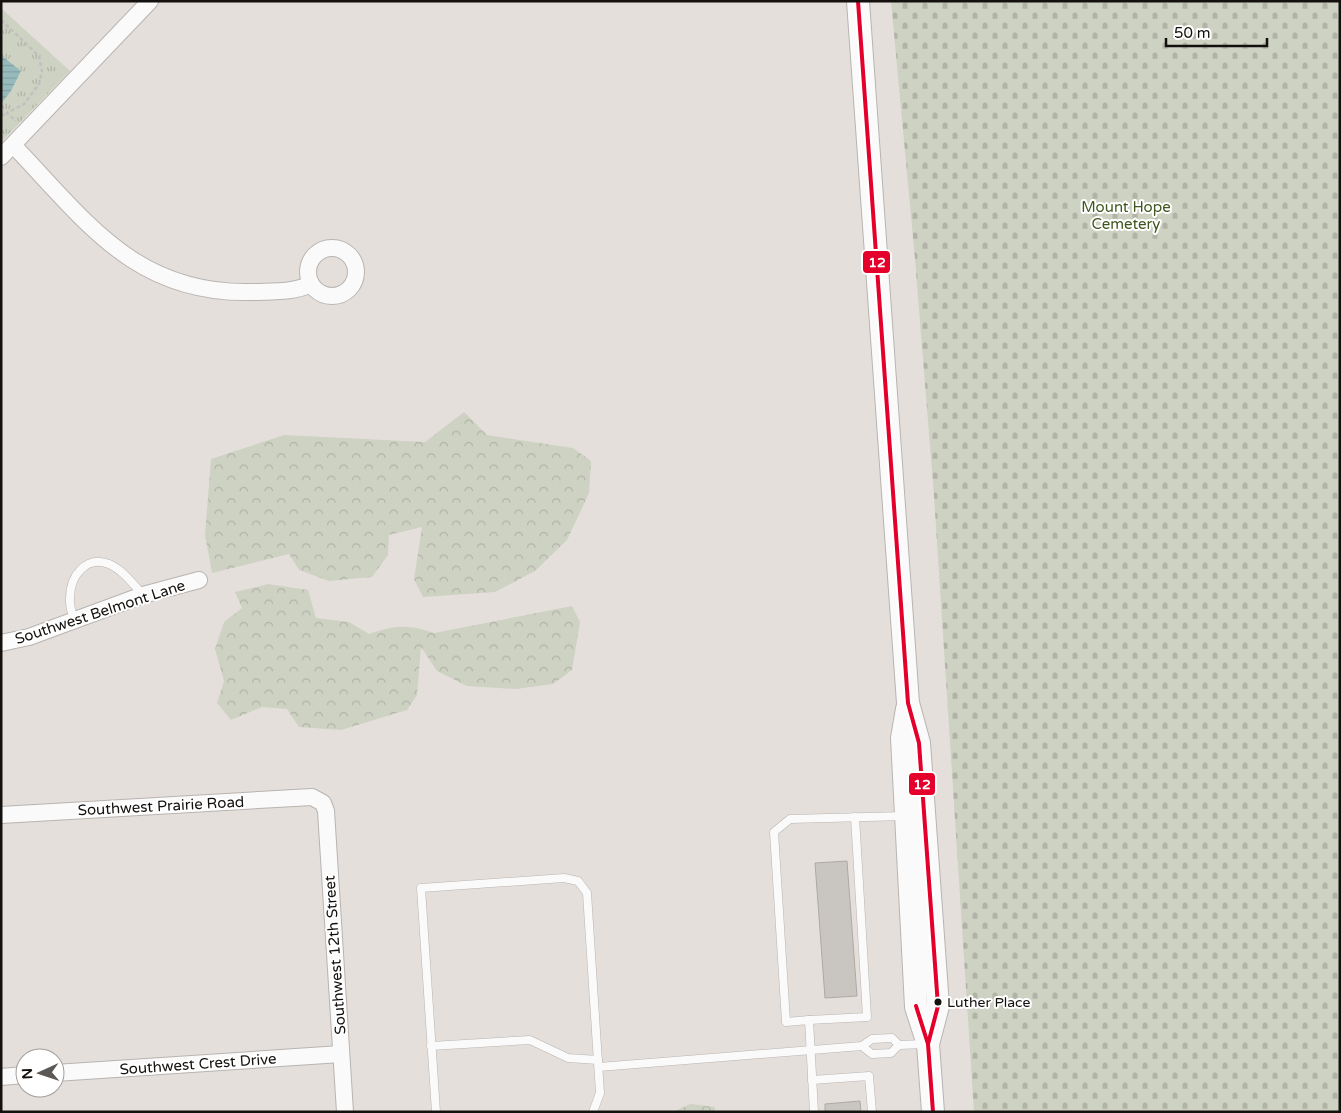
<svg xmlns="http://www.w3.org/2000/svg" width="1341" height="1113" font-family="'Varela Round',sans-serif">
<style>
.grass{fill:url(#grass-tufts)}
.forest{fill:url(#forest-crowns)}
.cemetery{fill:url(#cemetery-stones)}
.water{fill:url(#water-rules)}
.building{fill:#c9c6c2;stroke:#adaaa6}
.lines{fill:none;stroke-linecap:round;stroke-linejoin:round}
.lane-casing{stroke:#b8b4b1;stroke-width:9}
.street-casing{stroke:#b8b4b1;stroke-width:18}
.secondary-casing{stroke:#b8b4b1;stroke-width:24}
.path{stroke:#c2c0bf;stroke-width:2.5;stroke-dasharray:4 2.5;stroke-linecap:butt}
.lane{stroke:#fbfafa;stroke-width:8}
.street{stroke:#fbfafa;stroke-width:16}
.secondary{stroke:#fbfafa;stroke-width:22}
.bus-1-casing{stroke:#fff;stroke-width:8}
.bus-1{stroke:#e4002b;stroke-width:4}
.bus-dot{fill:#13100d;stroke:#fff;stroke-width:2}
.labels{text-anchor:middle;dominant-baseline:central;stroke-width:4;stroke-linejoin:round;paint-order:stroke}
.bus-label{font-size:14px;fill:#13100d;stroke:#fff;text-anchor:start}
.park-label{font-size:15px;fill:#3f561e;stroke:#fff}
.street-label{font-size:15px;fill:#13100d;stroke:#fff}
.line-badge{stroke:#fff;stroke-width:2}
.badge-label{font-size:14px;text-anchor:middle;font-weight:bold;fill:#fff}
</style>
<defs>
<pattern id="grass-tufts" width="24" height="20" patternUnits="userSpaceOnUse" patternTransform="scale(1.25)"><rect width="24" height="20" fill="#ced2c3"/><path d="M3 7l-1-3M5 7V3M7 7l1-3M15 17l-1-3M17 17v-4M19 17l1-3" fill="none" stroke="#b0b3a6"/></pattern>
<pattern id="forest-crowns" width="20" height="18" patternUnits="userSpaceOnUse" patternTransform="scale(1.25)"><rect width="20" height="18" fill="#ced2c3"/><path d="M2 6a3 3 0 1 1 6 0M12 15a3 3 0 1 1 6 0" fill="none" stroke="#b0b3a6"/></pattern>
<pattern id="cemetery-stones" width="16" height="16" patternUnits="userSpaceOnUse" patternTransform="scale(1.25)"><rect width="16" height="16" fill="#ced2c3"/><path d="M2 7V4a2 2 0 0 1 4 0v3zM10 15v-3a2 2 0 0 1 4 0v3z" fill="#b0b3a6"/></pattern>
<pattern id="water-rules" width="6" height="5" patternUnits="userSpaceOnUse" patternTransform="scale(1.25)"><rect width="6" height="5" fill="#97bbbd"/><path d="M0 2.5h6" fill="none" stroke="#81a0a1"/></pattern>
</defs>
<rect width="100%" height="100%" fill="#e5dfdb"/>
<polygon class="grass" points="1,8 70,71 1,142 1,104 11,91 21,71 1,55"/>
<g class="forest">
<polygon points="464,412 487,435 573,448 591,461 589,493 567,540 535,571 495,592 423,597 414,579 422,527 389,535 388,555 372,577 329,581 299,570 289,554 212,573 205,535 211,459 284,435 425,442"/>
<path d="M268,584L308,590L316,618L349,622L369,634C395,625 408,624 434,633L572,606L580,622L572,670L553,684L516,689L467,686L437,671L421,647L417,695L407,710L341,730L299,727L287,709L262,707L231,720L217,703L224,681L215,649L224,622L242,608L235,592Z"/>
<polygon points="690,1104 715,1107 715,1112 673,1112"/>
</g>
<polygon class="cemetery" points="891,1 1340,1 1340,1112 974,1112 934,496 915,259"/>
<polygon class="water" points="1,55 21,71 11,91 1,104"/>
<g class="building">
<polygon points="847,861 857,996 825,998 815,863"/>
<polygon points="860,1101 861,1112 825,1112 825,1104"/>
</g>
<g class="lines">
<defs>
<g id="lane">
<path d="M74,620C72,613 69,605 70,598C70,576 86,555 109,564C123,570 133,584 143,595"/>
<polyline points="809,1020 867,1017 855,817"/>
<polyline points="431,1046 530,1040 568,1058 598,1060"/>
<polyline points="862,1046 872,1054 891,1053 899,1045 925,1044"/>
<polyline points="599,1067 862,1046 872,1039 892,1038 899,1045"/>
<polyline points="812,1080 869,1076 872,1112"/>
<polyline points="436,1112 421,888 564,878 578,881 587,893 600,1093 593,1112"/>
<polyline points="814,1112 809,1020 786,1022 774,832 790,819 905,816"/>
</g>
<g id="street">
<path d="M13,145C86,221 135,295 252,292C271,291 293,293 311,284"/>
<polyline points="1,157 150,1"/>
<circle cx="332" cy="272" r="24"/>
<polyline points="1,643 29,637 143,595 199,580"/>
<polyline points="1,815 312,797 323,803 326,811 345,1112"/>
<polyline points="55,1073 341,1054"/>
<polyline points="1,1077 25,1075"/>
</g>
<g id="secondary">
<polyline points="858,1 908,703 919,743 938,1006 928,1044"/>
<polyline points="907,709 902,738 916,1007 928,1044 933,1112"/>
</g>
</defs>
<use href="#lane" class="lane-casing"/>
<use href="#street" class="street-casing"/>
<use href="#secondary" class="secondary-casing"/>
<g class="path">
<polyline points="1,20 39,56 42,71 39,84 24,104 7,113 16,121"/>
<polyline points="1,116 7,113"/>
</g>
<use href="#lane" class="lane"/>
<use href="#street" class="street"/>
<use href="#secondary" class="secondary"/>
<defs>
<g id="bus-1">
<polyline points="858,1 908,703 919,743 938,1006 928,1044"/>
<polyline points="916,1006 928,1044 933,1112"/>
</g>
</defs>
<use href="#bus-1" class="bus-1-casing"/>
<use href="#bus-1" class="bus-1"/>
</g>
<circle class="bus-dot" cx="938" cy="1002" r="4.5"/>
<g class="labels">
<g class="bus-label">
<text x="947" y="1002">Luther Place</text>
</g>
<g class="park-label">
<text x="1126" y="207">Mount Hope<tspan x="1126" dy="17">Cemetery</tspan></text>
</g>
<g class="street-label">
<text transform="translate(100 612) rotate(-18)">Southwest Belmont Lane</text>
<text transform="translate(161 806) rotate(-3)">Southwest Prairie Road</text>
<text transform="translate(335 955) rotate(-94)">Southwest 12th Street</text>
<text transform="translate(198 1064) rotate(-4)">Southwest Crest Drive</text>
</g>
</g>
<g class="line-badge">
<rect x="862" y="250" width="29" height="24" rx="5" fill="#e4002b"/>
<rect x="908" y="772" width="28" height="24" rx="5" fill="#e4002b"/>
</g>
<g class="badge-label">
<text x="877" y="267">12</text>
<text x="922" y="789">12</text>
</g>
<rect width="1341" height="1113" fill="none" stroke="#13100d" stroke-width="5"/>
<g transform="translate(40 1073) rotate(267)"><circle r="24" fill="#ffffff" stroke="#a19f9e"/>
<path d="M0-4L9 19L0 12L-9 19Z" fill="#5c5855"/>
<text y="-8" font-size="14" font-weight="bold" text-anchor="middle" fill="#13100d">N</text>
</g>
<path d="M1166 38v8h101v-8" fill="none" stroke="#13100d" stroke-width="2.5"/>
<text x="1174" y="38" font-size="15" fill="#13100d" stroke="#ffffff" stroke-width="4" paint-order="stroke">50 m</text>
</svg>
